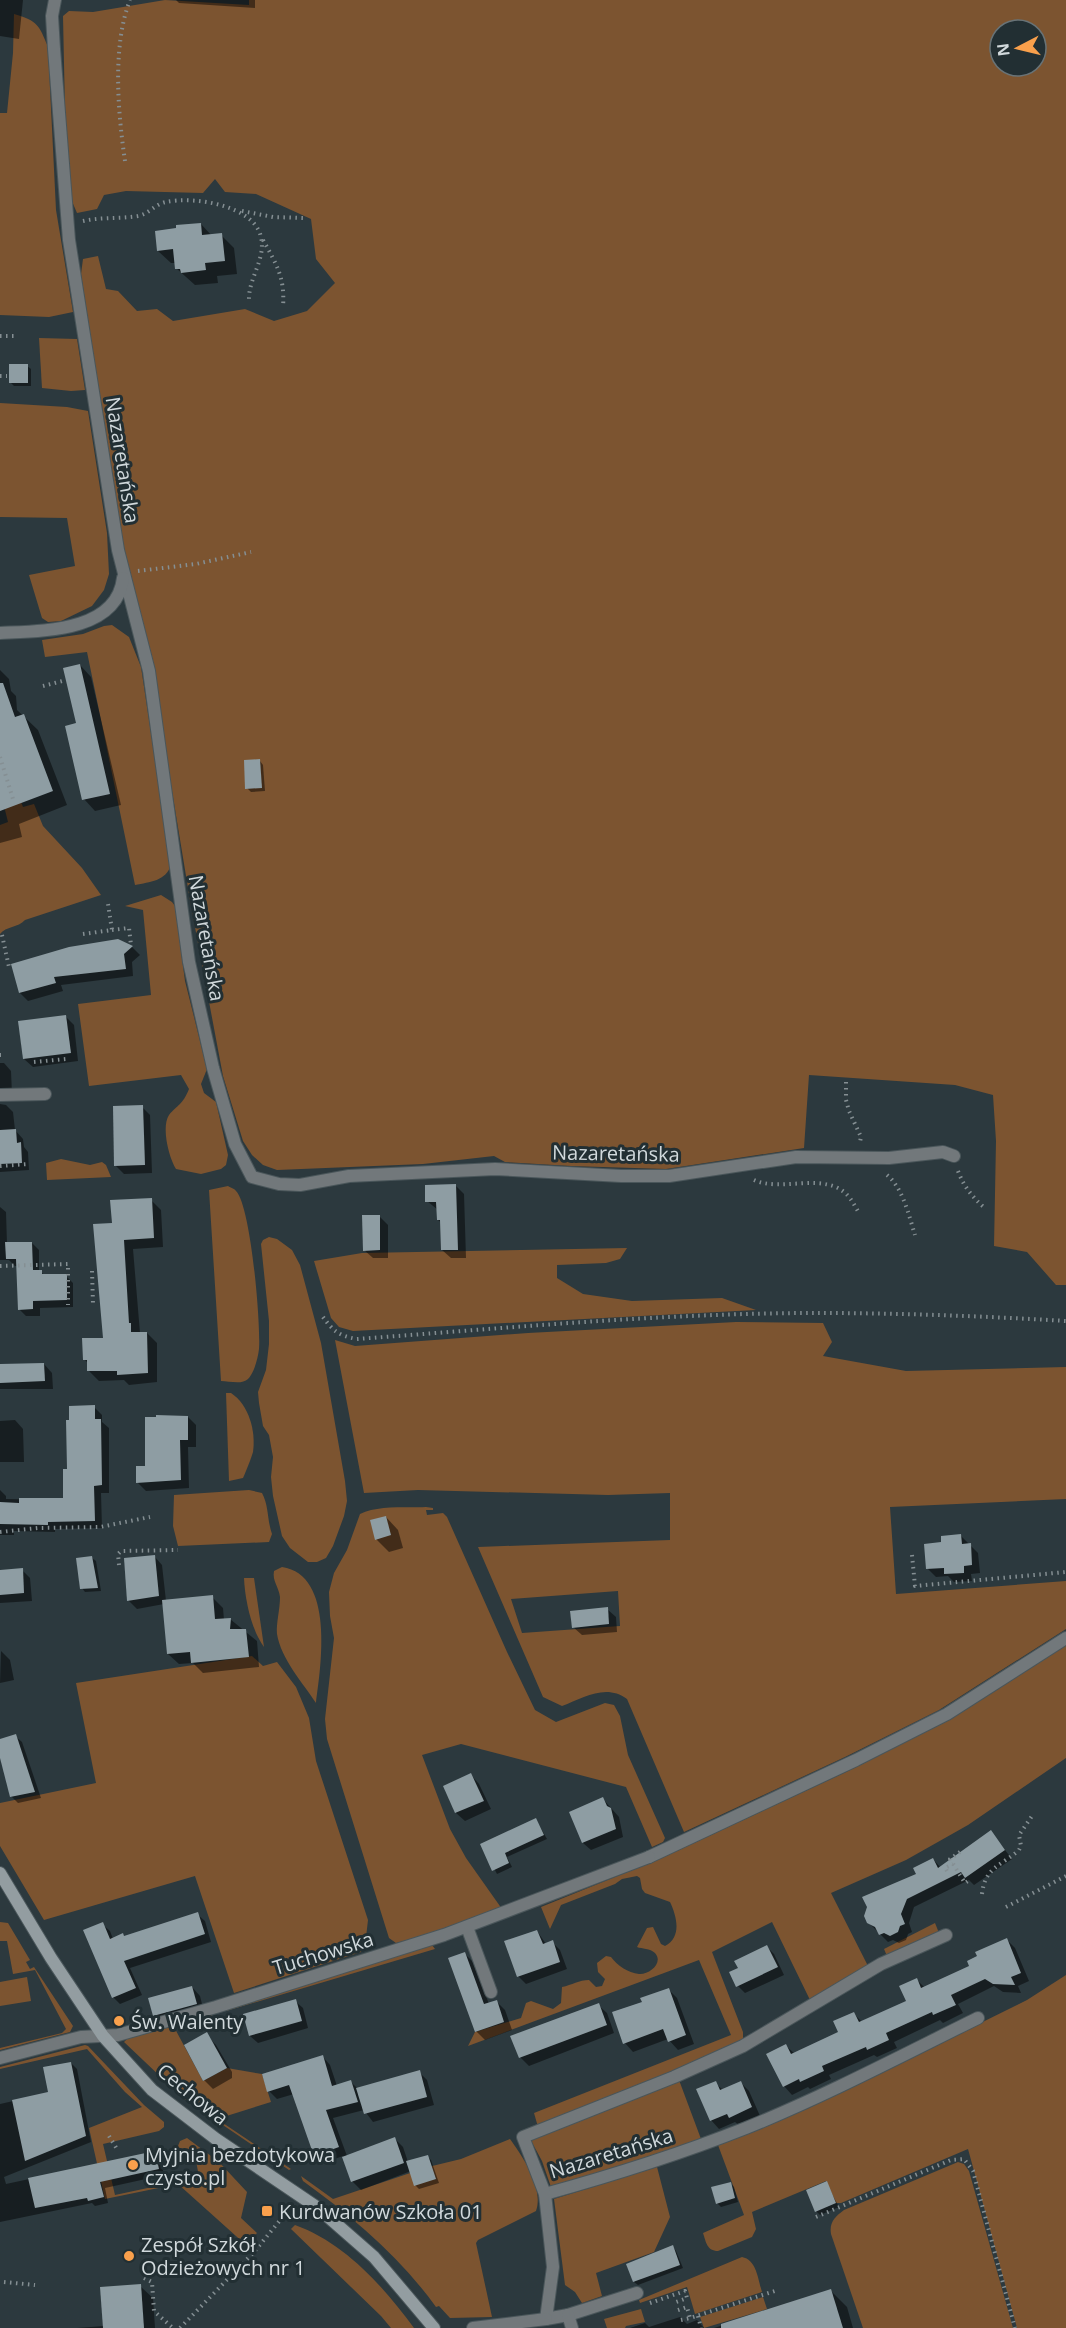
<svg xmlns="http://www.w3.org/2000/svg" width="1066" height="2328" font-family="'Open Sans',sans-serif">
<style>
.green{fill:#7c5430;fill-rule:evenodd}
.shadow{fill:#0007}
.building{fill:#8e9da3}
.lines{fill:none;stroke-linecap:round;stroke-linejoin:round}
.lane-casing{stroke:#4a565a;stroke-width:14}
.street-casing{stroke:#4a565a;stroke-width:14}
.secondary-casing{stroke:#4a565a;stroke-width:14}
.path{stroke:#858f93;stroke-width:4;stroke-dasharray:1.5 4.5;stroke-linecap:butt}
.lane{stroke:#72787b;stroke-width:12}
.street{stroke:#72787b;stroke-width:12}
.secondary{stroke:#939da1;stroke-width:12}
.poi-dot{fill:#f9a04c;stroke:#222f33;stroke-width:2}
.labels{text-anchor:middle;dominant-baseline:central;stroke-width:6;stroke-linejoin:round;paint-order:stroke}
.street-label{font-size:20px;fill:#d1d9dc;stroke:#222f33}
.poi-label{font-size:20px;fill:#d1d9dc;stroke:#222f33;text-anchor:start}
</style>
<rect width="100%" height="100%" fill="#2c393e"/>
<g class="green">
<path d="M165,0L249,5V0H1066V1285H1056L1027,1252L994,1246L996,1141L993,1095L955,1085L809,1075L804,1148L666,1169L571,1166L505,1162L494,1156L423,1164L277,1170L263,1165L252,1155L243,1141L223,1076L191,906L153,676L120,530L81,274L83,259L98,256L106,289L118,291L137,311L157,309L173,321L245,309L274,321L307,311L335,283L316,259L311,219L256,194L225,192L215,179L203,193L126,191L104,195L97,209L77,213L71,199L65,111L63,16L69,11L93,12ZM1000,30H1036V66H1000Z"/>
<path d="M14,14C38,21 39,25 48,47L56,210L73,312L49,317L0,315V113H7L13,53Z"/>
<polygon points="39,338 77,339 85,390 71,391 42,388"/>
<polygon points="0,403 67,407 88,411 107,533 109,574 104,590 92,606 61,621 48,622 42,618 29,575 75,566 67,518 0,517"/>
<path d="M112,625L129,637L141,667L171,865C166,881 150,882 135,885L87,652L45,657L42,640L83,634L104,626Z"/>
<path d="M0,749L23,807L34,804L43,826L82,868L101,895L25,920C18,928 6,926 0,934V825L8,822L0,790Z"/>
<path d="M161,895L172,902L175,906L185,981L207,1069L201,1084L204,1093L216,1102L228,1155L226,1165L221,1169L201,1174L176,1169C169,1158 161,1127 169,1115C178,1104 182,1106 189,1089L181,1075L89,1086L78,1004L151,995L143,910L125,906Z"/>
<polygon points="61,1159 90,1165 102,1162 106,1165 111,1177 47,1180 46,1163"/>
<path d="M228,1186C231,1188 234,1188 236,1191C251,1206 261,1325 259,1349C258,1358 254,1373 248,1379C242,1385 229,1381 221,1381L209,1190Z"/>
<polygon points="269,1237 277,1239 292,1250 300,1265 321,1343 345,1481 347,1501 344,1516 333,1546 326,1558 317,1562 308,1562 290,1548 282,1536 273,1496 271,1477 273,1457 269,1435 263,1426 259,1403 258,1392 266,1370 269,1344 269,1321 261,1244 263,1240"/>
<polygon points="627,1248 620,1259 606,1263 557,1265 557,1278 583,1294 632,1301 722,1298 756,1310 353,1331 339,1327 331,1318 314,1261 362,1253"/>
<path d="M736,1322L823,1323L832,1342L823,1356L906,1371L1066,1367V1499L890,1507L896,1594L1066,1581V1629L939,1710L845,1757L684,1832L627,1699C606,1683 583,1698 562,1706L543,1697L478,1547L670,1540V1493L608,1495L418,1490L364,1493L335,1340L355,1346L528,1333ZM618,1591L620,1626L522,1633L511,1599Z"/>
<path d="M226,1393H231C249,1405 256,1431 253,1452C251,1459 246,1471 243,1478L229,1481Z"/>
<path d="M249,1490L262,1493C269,1506 267,1520 272,1534L269,1542L178,1546L173,1526L174,1495Z"/>
<path d="M426,1507L433,1508V1510H426L427,1515L443,1513L447,1517L507,1652L535,1710L556,1722L605,1703L614,1705L620,1716L628,1755L665,1838L663,1842L652,1847L626,1787L461,1744L422,1755L450,1829L466,1858L502,1909L441,1931L396,1943L389,1938L327,1739L325,1719L334,1638L330,1616L329,1592L334,1573L347,1550L360,1514C378,1505 406,1508 426,1507Z"/>
<path d="M282,1567C335,1575 321,1666 316,1703C303,1683 281,1659 277,1634C276,1623 280,1610 280,1597C279,1587 272,1581 274,1571Z"/>
<path d="M244,1578H254L264,1647C251,1629 245,1600 244,1578Z"/>
<path d="M1066,1644V1758L968,1825L906,1860L831,1893L868,1966L810,2000L772,1922L712,1952L743,2032V2040L695,2063L538,2127L534,2113L731,2035L699,1960L468,2046L475,2032L521,2018L526,2003L531,2001L553,2009L561,2003L562,1987C572,1985 579,1980 589,1980L596,1987L602,1986L605,1979L598,1972L597,1963L606,1956L611,1957C617,1965 628,1973 639,1974C649,1975 664,1963 655,1953C650,1948 642,1949 637,1947L647,1928L653,1927L661,1944L665,1946C682,1937 677,1917 670,1902L645,1893L642,1889L640,1878L637,1876L622,1879L615,1884L561,1905L550,1929L541,1907L657,1860L846,1772L947,1720Z"/>
<polygon points="252,1656 263,1666 277,1662 296,1687 309,1718 316,1761 368,1920 365,1946 361,1952 234,1993 195,1876 44,1920 0,1846 0,1803 96,1783 76,1683"/>
<polygon points="0,1922 8,1923 30,1960 26,1962 30,1969 34,1967 73,2026 70,2032 0,2050 0,2048 62,2033 66,2029 35,1970 13,1974 7,1941 0,1941"/>
<polygon points="935,1923 939,1933 887,1956 884,1949"/>
<polygon points="432,1945 435,1949 226,2011 226,2009"/>
<path d="M1066,1975V2328H1017L968,2149L841,2203H836L826,2181L752,2212L756,2229L752,2237L718,2251C707,2251 706,2242 703,2233L744,2215L718,2145L809,2108L1027,2000Z"/>
<polygon points="27,1977 31,2001 0,2006 0,1982"/>
<polygon points="210,2013 212,2016 174,2027 203,2081 227,2068 262,2074 271,2102 217,2119 291,2169 289,2170 183,2098 124,2042 127,2039"/>
<polygon points="85,2045 88,2046 144,2105 164,2122 164,2127 159,2131 103,2144 115,2195 199,2177 195,2155 191,2153 180,2155 176,2151 180,2141 187,2138 219,2162 247,2192 241,2218 257,2233 246,2245 178,2184 105,2199 89,2128 142,2107 125,2092 87,2049 0,2069 0,2067"/>
<polygon points="679,2080 701,2139 658,2155 551,2187 542,2161 529,2137"/>
<path d="M510,2139C523,2157 544,2188 536,2211L478,2240L476,2243L492,2317L450,2318L439,2306L436,2307C400,2257 353,2217 303,2181L301,2176L333,2199L428,2167L461,2159Z"/>
<path d="M958,2162L964,2164L969,2171L1013,2328H863L831,2234C829,2222 835,2217 844,2210Z"/>
<polygon points="657,2167 670,2217 654,2252 596,2273 602,2296 582,2303 575,2292 565,2285 554,2199"/>
<path d="M295,2225C345,2243 383,2286 414,2328H391L381,2316L291,2229Z"/>
<path d="M742,2257C757,2260 758,2280 762,2292L695,2314L687,2287L640,2303L639,2300Z"/>
<polygon points="763,2297 767,2309 704,2328 700,2317"/>
<polygon points="641,2309 645,2322 626,2326 625,2328 607,2328 604,2319"/>
</g>
<g class="shadow">
<polygon points="0,0 23,0 19,39 0,36"/>
<polygon points="176,0 255,0 255,8 179,3"/>
<polygon points="201,224 212,236 221,235 234,248 237,274 217,276 218,283 195,285 176,268 176,263 171,263 158,251"/>
<polygon points="27,366 31,369 31,386 14,386 10,382"/>
<polygon points="80,665 91,677 121,805 95,811 84,799 78,724"/>
<polygon points="0,670 9,679 11,691 16,696 17,710 38,730 67,805 19,824 22,837 0,843"/>
<polygon points="260,761 263,765 265,791 251,792 247,788"/>
<polygon points="118,940 132,947 140,955 132,962 133,976 61,985 63,991 28,1001 20,993 13,965"/>
<polygon points="66,1017 74,1025 78,1061 33,1067 24,1059"/>
<polygon points="0,1063 4,1063 11,1071 12,1094 3,1096 0,1102"/>
<polygon points="0,1104 6,1105 13,1112 15,1130 23,1139 24,1147 28,1152 29,1170 0,1172"/>
<polygon points="142,1107 150,1115 152,1173 124,1174 116,1166"/>
<polygon points="456,1186 464,1194 466,1258 451,1258 442,1250 442,1223 438,1220 438,1210 427,1201"/>
<polygon points="151,1200 161,1210 163,1247 133,1249 140,1333 147,1333 157,1343 157,1382 129,1385 124,1380 99,1381 89,1371 89,1364 85,1360 104,1339 113,1224"/>
<polygon points="0,1207 6,1212 7,1244 32,1243 39,1250 39,1271 46,1276 66,1276 73,1283 73,1307 40,1308 40,1316 26,1316 19,1309 18,1266 15,1266 9,1260 0,1260"/>
<polygon points="379,1216 388,1225 388,1258 373,1258 364,1250"/>
<polygon points="44,1364 52,1373 53,1389 0,1389 0,1366"/>
<polygon points="94,1407 102,1415 102,1422 109,1428 109,1493 101,1493 102,1528 55,1529 55,1532 14,1531 14,1535 0,1535 0,1490 6,1496 6,1499 65,1500 68,1470"/>
<polygon points="188,1417 196,1425 196,1447 188,1447 189,1488 146,1491 138,1483 146,1468"/>
<polygon points="15,1420 23,1429 24,1462 0,1462 0,1421"/>
<polygon points="386,1517 398,1530 403,1548 389,1552 376,1539"/>
<polygon points="961,1536 978,1553 980,1573 971,1574 972,1581 954,1582 948,1576 936,1577 928,1569 943,1544"/>
<polygon points="154,1556 162,1565 166,1601 212,1597 223,1608 224,1620 230,1619 257,1641 259,1667 203,1673 193,1663 179,1664 168,1654 164,1604 137,1609 129,1601 126,1559"/>
<polygon points="92,1558 96,1561 101,1591 85,1592 82,1588"/>
<polygon points="22,1570 30,1578 32,1601 0,1603 0,1571"/>
<polygon points="607,1609 616,1617 617,1632 582,1635 573,1627"/>
<polygon points="1,1651 10,1660 14,1680 0,1683"/>
<polygon points="15,1736 22,1742 41,1798 18,1803 11,1796 0,1756 0,1740"/>
<polygon points="471,1775 479,1784 491,1809 465,1821 456,1813 445,1787"/>
<polygon points="603,1799 619,1817 623,1837 591,1850 583,1843"/>
<polygon points="536,1820 547,1839 507,1857 512,1867 497,1874 482,1845"/>
<polygon points="991,1832 1012,1859 974,1885 969,1880 914,1907 909,1923 912,1932 908,1934 906,1940 899,1943 893,1940 888,1942 868,1922 933,1859 940,1867"/>
<polygon points="197,1914 205,1921 211,1942 130,1968 142,1995 120,2004 113,1997 102,1924 110,1931 113,1939 125,1937"/>
<polygon points="537,1931 546,1944 552,1942 560,1950 567,1969 526,1984 518,1976"/>
<polygon points="1007,1940 1015,1948 1029,1981 1018,1986 1021,1993 1003,1992 994,1986 958,2004 963,2013 943,2023 940,2020 894,2042 897,2048 877,2057 874,2055 829,2075 831,2079 810,2089 808,2087 792,2095 784,2086 786,2046 795,2054 840,2032 854,2014 862,2022 908,2002 917,1980 925,1988 971,1967"/>
<polygon points="767,1947 774,1954 784,1975 745,1993 738,1986 731,1973 740,1969"/>
<polygon points="465,1954 473,1962 489,2004 496,2001 505,2010 512,2030 485,2040 476,2031"/>
<polygon points="192,1987 200,1996 204,2012 162,2024 154,2016"/>
<polygon points="669,1990 677,1998 694,2044 678,2050 668,2039 633,2052 625,2043 644,2003"/>
<polygon points="295,2001 303,2008 308,2028 258,2043 250,2036 246,2015"/>
<polygon points="598,2005 607,2013 614,2033 529,2066 520,2057"/>
<polygon points="208,2037 216,2045 232,2072 232,2078 213,2089 204,2080 186,2046"/>
<polygon points="323,2057 330,2065 337,2086 351,2082 358,2089 419,2072 427,2080 434,2105 373,2122 364,2110 333,2118 347,2156 395,2139 403,2147 408,2162 428,2157 431,2160 439,2183 419,2189 415,2185 411,2171 361,2190 352,2181 343,2156 323,2163 316,2155 294,2094 277,2099 269,2091"/>
<polygon points="71,2063 77,2069 91,2142 4,2177 6,2184 155,2152 160,2158 164,2175 105,2188 108,2203 95,2206 92,2203 0,2222 0,2104 49,2093"/>
<polygon points="715,2083 723,2090 741,2083 749,2091 760,2116 739,2125 735,2122 719,2129 711,2120"/>
<polygon points="730,2183 734,2187 738,2202 721,2207 717,2203"/>
<polygon points="826,2183 839,2207 820,2215 816,2211"/>
<polygon points="673,2247 676,2251 683,2268 638,2285 634,2282"/>
<polygon points="140,2286 153,2298 155,2328 77,2328 104,2326"/>
<polygon points="831,2291 847,2307 853,2328 714,2328"/>
<polygon points="680,2317 687,2324 697,2320 704,2328 630,2328 645,2323 649,2327"/>
</g>
<g class="building">
<polygon points="201,223 202,235 222,233 225,261 205,263 206,270 181,273 180,269 175,269 173,249 157,251 155,231 176,228 176,225"/>
<rect x="9" y="364" width="19" height="19"/>
<polygon points="80,664 110,794 82,800 65,726 76,723 63,668"/>
<polygon points="0,683 3,683 15,717 24,714 53,791 0,811"/>
<polygon points="260,759 262,788 245,789 244,760"/>
<polygon points="118,939 133,946 124,954 126,969 54,977 56,983 19,993 11,964 69,947"/>
<polygon points="66,1015 71,1053 23,1059 18,1021"/>
<polygon points="143,1105 145,1165 114,1166 113,1106"/>
<polygon points="16,1129 17,1143 21,1142 22,1163 0,1164 0,1130"/>
<polygon points="456,1184 458,1250 441,1250 440,1220 437,1220 436,1202 425,1202 425,1185"/>
<polygon points="152,1198 154,1238 124,1240 129,1323 131,1323 131,1332 147,1332 148,1373 117,1375 117,1371 87,1371 87,1360 83,1360 82,1338 103,1338 93,1224 112,1223 110,1200"/>
<polygon points="362,1215 380,1215 380,1250 363,1251"/>
<polygon points="5,1242 32,1242 33,1270 42,1270 42,1274 67,1274 67,1300 33,1301 33,1309 18,1310 16,1259 6,1259"/>
<polygon points="44,1363 45,1381 0,1383 0,1364"/>
<polygon points="95,1405 95,1419 101,1419 102,1485 94,1486 95,1521 48,1522 48,1525 0,1524 0,1502 19,1503 19,1498 63,1498 63,1469 67,1469 66,1420 69,1420 69,1406"/>
<polygon points="156,1415 188,1416 188,1440 180,1440 181,1480 136,1483 136,1466 145,1466 145,1417 156,1417"/>
<polygon points="386,1516 391,1535 375,1540 370,1520"/>
<polygon points="961,1534 962,1544 971,1543 972,1565 964,1566 964,1573 944,1574 944,1568 926,1569 924,1544 941,1542 941,1536"/>
<polygon points="155,1555 159,1596 127,1601 124,1558"/>
<polygon points="92,1556 98,1588 80,1589 76,1558"/>
<polygon points="23,1568 24,1593 0,1595 0,1570"/>
<polygon points="213,1595 215,1619 231,1618 230,1629 246,1629 249,1657 191,1663 190,1652 167,1654 162,1600"/>
<polygon points="608,1607 609,1624 572,1628 570,1611"/>
<polygon points="16,1734 35,1792 10,1797 0,1758 0,1739"/>
<polygon points="471,1773 484,1801 455,1813 443,1786"/>
<polygon points="603,1797 607,1806 611,1808 616,1829 582,1843 569,1812"/>
<polygon points="536,1818 544,1835 505,1853 509,1863 492,1871 480,1844"/>
<polygon points="991,1830 1005,1850 965,1878 961,1872 907,1899 901,1914 905,1924 900,1926 898,1932 890,1936 884,1933 879,1935 875,1927 867,1923 864,1916 867,1907 862,1897 916,1874 913,1868 933,1858 938,1868"/>
<polygon points="198,1912 205,1934 124,1961 136,1988 112,1998 83,1930 103,1922 110,1939 123,1933 124,1936"/>
<polygon points="537,1930 543,1944 553,1940 560,1962 517,1977 504,1941"/>
<polygon points="1007,1938 1021,1973 1011,1977 1015,1985 993,1984 985,1979 951,1995 956,2005 933,2015 932,2012 886,2033 889,2040 867,2050 866,2047 822,2066 824,2071 800,2082 799,2079 783,2087 766,2054 786,2044 791,2054 838,2032 833,2021 854,2012 859,2022 906,2001 899,1986 917,1978 921,1988 969,1966 967,1961 977,1956 975,1952"/>
<polygon points="767,1945 778,1967 736,1987 729,1972 738,1968 734,1961"/>
<polygon points="465,1952 484,2004 497,2000 504,2022 475,2032 448,1958"/>
<polygon points="192,1986 197,2004 153,2016 148,1998"/>
<polygon points="669,1988 686,2035 668,2042 663,2029 623,2044 612,2012 642,2002 640,1998"/>
<polygon points="296,1999 302,2021 249,2036 243,2014"/>
<polygon points="599,2003 607,2025 519,2058 510,2036"/>
<polygon points="207,2032 227,2068 203,2081 184,2045"/>
<polygon points="323,2055 332,2086 351,2080 358,2102 326,2110 339,2147 314,2156 289,2085 267,2092 262,2074"/>
<polygon points="71,2062 86,2136 25,2161 12,2100 48,2092 43,2067"/>
<polygon points="420,2070 427,2097 364,2114 356,2088"/>
<polygon points="716,2081 720,2090 741,2081 752,2107 729,2118 727,2114 710,2121 696,2089"/>
<polygon points="395,2137 404,2163 351,2182 342,2157"/>
<polygon points="155,2151 159,2169 100,2182 104,2197 88,2201 87,2198 35,2208 28,2178"/>
<polygon points="428,2155 436,2179 414,2186 406,2161"/>
<polygon points="827,2181 836,2203 815,2212 806,2190"/>
<polygon points="731,2182 735,2198 716,2204 711,2187"/>
<polygon points="673,2245 680,2265 633,2282 626,2264"/>
<polygon points="141,2284 144,2328 103,2328 100,2287"/>
<polygon points="831,2289 843,2328 721,2328 721,2324"/>
</g>
<g class="lines">
<defs>
<g id="lane">
<polyline points="649,1857 856,1760 947,1714 1066,1638"/>
<polyline points="467,1927 491,1992"/>
<path d="M545,2194C614,2175 680,2154 746,2128C825,2096 901,2056 978,2018"/>
<polyline points="637,2293 568,2315 546,2319 553,2267 545,2194 523,2137 674,2077 743,2046 881,1964 946,1935"/>
<polyline points="568,2315 572,2328"/>
</g>
<g id="street">
<polyline points="55,0 52,16 54,49 69,240 118,550 149,671 189,962 213,1068 235,1144 252,1177 279,1184 300,1185 349,1176 495,1169 621,1176 669,1176 796,1157 889,1158 943,1152 954,1156"/>
<path d="M0,633C42,631 117,632 123,578"/>
<polyline points="0,1095 45,1094"/>
<polyline points="0,2058 81,2037 118,2035 216,2007 444,1935 649,1857"/>
<polyline points="473,2328 546,2319"/>
</g>
<polyline id="secondary" points="0,1873 51,1958 103,2036 152,2090 216,2139 318,2208 374,2257 434,2328"/>
</defs>
<use href="#lane" class="lane-casing"/>
<use href="#street" class="street-casing"/>
<use href="#secondary" class="secondary-casing"/>
<g class="path">
<path d="M125,161C118,113 112,46 130,0"/>
<polyline points="242,211 273,217 303,218"/>
<path d="M83,221C101,217 119,219 138,216C149,214 155,204 166,202C193,196 254,205 261,237C266,259 249,277 249,299"/>
<path d="M263,240C277,265 285,278 283,307"/>
<polyline points="0,336 16,336"/>
<polyline points="0,376 7,376"/>
<polyline points="138,571 196,564 251,552"/>
<polyline points="43,686 66,680"/>
<polyline points="0,757 13,799"/>
<polyline points="112,930 129,928 131,945"/>
<polyline points="83,934 112,930 108,904"/>
<polyline points="2,935 9,967"/>
<polyline points="0,1055 1,1055"/>
<polyline points="34,1062 66,1059"/>
<polyline points="846,1082 846,1100 849,1111 861,1137 860,1142"/>
<polyline points="0,1166 28,1164"/>
<path d="M958,1171C964,1187 973,1198 986,1209"/>
<path d="M887,1175C903,1188 909,1216 915,1235"/>
<path d="M754,1180C782,1193 827,1170 849,1197C853,1202 856,1208 859,1213"/>
<polyline points="0,1266 68,1264 68,1305"/>
<polyline points="92,1271 93,1304"/>
<path d="M323,1317C333,1331 339,1336 357,1339C508,1328 664,1313 816,1313C899,1313 983,1316 1066,1321"/>
<polyline points="0,1532 38,1528 100,1527 150,1517"/>
<polyline points="912,1555 915,1586 1066,1572"/>
<polyline points="119,1565 118,1554 121,1551 178,1550"/>
<polyline points="960,1852 950,1859 965,1883 971,1879"/>
<polyline points="947,1871 945,1868 953,1864"/>
<path d="M982,1894C985,1867 1001,1866 1019,1850L1021,1846L1019,1835L1032,1816"/>
<polyline points="1006,1907 1066,1876"/>
<polyline points="109,2136 117,2149"/>
<polyline points="816,2217 951,2160 964,2159 973,2171 1015,2328"/>
<polyline points="144,2278 152,2282 154,2311 173,2328"/>
<polyline points="4,2282 35,2285"/>
<polyline points="650,2303 685,2291 687,2298 676,2302"/>
<polyline points="678,2310 687,2307 690,2318 775,2291"/>
<polyline points="698,2316 701,2328"/>
<polyline points="681,2320 690,2318"/>
<polyline points="180,2328 254,2252 286,2213"/>
</g>
<use href="#lane" class="lane"/>
<use href="#street" class="street"/>
<use href="#secondary" class="secondary"/>
</g>
<g class="poi-dot">
<circle cx="119" cy="2021" r="6"/>
<circle cx="133" cy="2165" r="6"/>
<rect x="261" y="2205" width="12" height="12" rx="3"/>
<circle cx="129" cy="2256" r="6"/>
</g>
<g class="labels">
<g class="street-label">
<text transform="translate(123 460) rotate(81)">Nazaretańska</text>
<text transform="translate(207 938) rotate(80)">Nazaretańska</text>
<text transform="translate(616 1153) rotate(1)">Nazaretańska</text>
<text transform="translate(323 1953) rotate(-17)">Tuchowska</text>
<text transform="translate(193 2094) rotate(39)">Cechowa</text>
<text transform="translate(611 2153) rotate(-17)">Nazaretańska</text>
</g>
<g class="poi-label">
<text x="131" y="2021">Św. Walenty</text>
<text x="145" y="2154">Myjnia bezdotykowa<tspan x="145" dy="23">czysto.pl</tspan></text>
<text x="279" y="2211">Kurdwanów Szkoła 01</text>
<text x="141" y="2244">Zespół Szkół<tspan x="141" dy="23">Odzieżowych nr 1</tspan></text>
</g>
</g>
<g transform="translate(1018 48) rotate(263)"><circle r="28" fill="#222f33" stroke="#687377" stroke-width="1.5"/>
<path d="M0-4.5L10 22L0 15L-10 22Z" fill="#f9a04c"/>
<text y="-9" font-size="16" font-weight="bold" text-anchor="middle" fill="#d1d9dc">N</text>
</g>
</svg>
